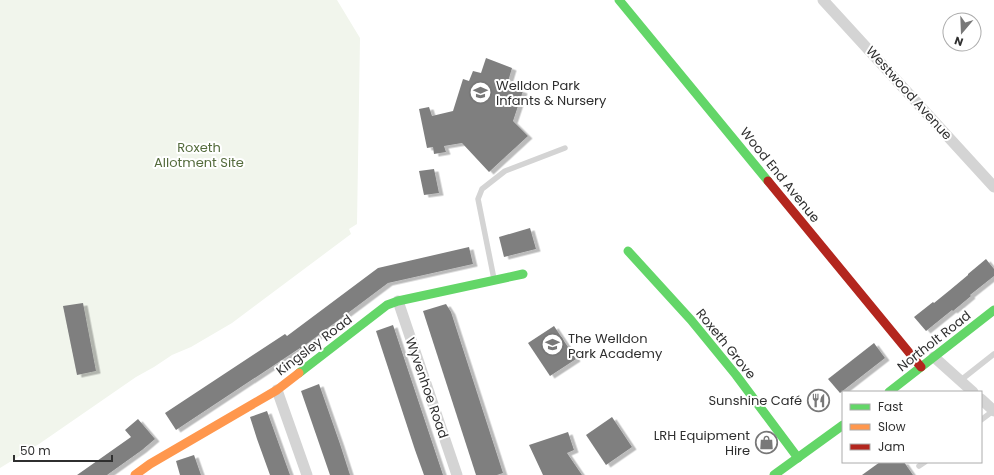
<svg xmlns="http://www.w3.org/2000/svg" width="994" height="475" font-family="Poppins,sans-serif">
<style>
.green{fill:#f1f5ec}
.building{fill:#7f7f7f;filter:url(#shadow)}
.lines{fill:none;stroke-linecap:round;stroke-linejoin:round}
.lane{stroke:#d4d4d4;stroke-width:5.5}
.street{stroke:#d4d4d4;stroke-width:11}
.fast{stroke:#63d668;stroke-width:9}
.slow{stroke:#ff974d;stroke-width:9}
.jam{stroke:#b3261e;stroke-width:9}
.labels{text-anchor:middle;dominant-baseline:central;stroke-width:4;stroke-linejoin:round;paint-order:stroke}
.poi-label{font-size:13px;fill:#2f2f2f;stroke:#fff;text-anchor:start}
.street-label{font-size:13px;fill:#2f2f2f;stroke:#fff}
.park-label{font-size:13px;fill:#546b3c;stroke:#fff}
</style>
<defs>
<filter id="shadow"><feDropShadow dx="4.5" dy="2.5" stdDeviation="0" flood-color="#0004"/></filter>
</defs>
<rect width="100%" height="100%" fill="#fff"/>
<polygon class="green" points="0,0 337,0 360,38 357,224 349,229 351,234 232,323 191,347 172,355 154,367 136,377 39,444 0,468"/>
<g class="building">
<polygon points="486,58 512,68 507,85 523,91 513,121 528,136 489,172 462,143 444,146 446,152 434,154 433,147 427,148 419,109 429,107 432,116 453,111 463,79 469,81 473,71 481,73"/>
<polygon points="434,169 439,193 424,195 419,171"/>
<polygon points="530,228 536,249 504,257 499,237"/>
<polygon points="469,247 473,264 388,283 300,349 300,348 176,430 165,413 285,334 287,336 378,268"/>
<polygon points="986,259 994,269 994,276 970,295 971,296 953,311 952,310 926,331 914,317 933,302 934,303 950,290 968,275 968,274"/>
<polygon points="83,303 96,371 77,375 63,306"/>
<polygon points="446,304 451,312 503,473 497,475 476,475 423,311"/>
<polygon points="393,325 443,475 424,475 415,450 376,331"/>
<polygon points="554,326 576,359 550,376 528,343"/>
<polygon points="874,343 885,358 840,393 828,379"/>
<polygon points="319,384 340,444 350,475 330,475 301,391"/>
<polygon points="267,411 286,464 290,475 270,475 257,439 250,417"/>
<polygon points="612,417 632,447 606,465 586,435"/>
<polygon points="138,419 155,439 142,450 107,475 77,475 131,437 125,430"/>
<polygon points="568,432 574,450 567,453 582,475 543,475 529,445"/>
<polygon points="194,455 201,475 180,475 176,461"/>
<polygon points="880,462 904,462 913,475 862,475"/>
</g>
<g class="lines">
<g class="lane">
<polyline points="494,279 478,199 482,189 505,171 565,148"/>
<polyline points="961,380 994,354"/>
<polyline points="981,420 993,411"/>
<polyline points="919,466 925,462"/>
</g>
<g class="street">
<polyline points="823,0 994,187"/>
<polyline points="398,301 457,475"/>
<polyline points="934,357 973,392"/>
<polyline points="277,390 307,475"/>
<polyline points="981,399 994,411"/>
</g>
<g class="fast">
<polyline points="619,0 768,181"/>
<polyline points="628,251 691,320 736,375 798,458"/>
<polyline points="299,373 387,305 398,301 523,274"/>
<polyline points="889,392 994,310"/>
<polyline points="774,475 843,425"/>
</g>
<polyline class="slow" points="135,475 150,464 277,390 299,373"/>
<polyline class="jam" points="768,181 921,367"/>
</g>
<defs>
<symbol id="school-ring" viewBox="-11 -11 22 22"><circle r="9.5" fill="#fff" stroke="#787878" stroke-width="1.5"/><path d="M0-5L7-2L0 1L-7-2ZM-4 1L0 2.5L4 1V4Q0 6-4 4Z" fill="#787878"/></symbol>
<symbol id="restaurant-ring" viewBox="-11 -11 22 22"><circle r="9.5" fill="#fff" stroke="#787878" stroke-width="1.5"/><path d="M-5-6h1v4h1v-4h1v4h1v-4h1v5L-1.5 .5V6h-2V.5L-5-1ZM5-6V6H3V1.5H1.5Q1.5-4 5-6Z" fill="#787878"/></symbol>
<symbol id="shop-ring" viewBox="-11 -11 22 22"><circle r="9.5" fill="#fff" stroke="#787878" stroke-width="1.5"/><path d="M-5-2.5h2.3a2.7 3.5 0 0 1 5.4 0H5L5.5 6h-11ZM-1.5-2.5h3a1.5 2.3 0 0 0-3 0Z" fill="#787878"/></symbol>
</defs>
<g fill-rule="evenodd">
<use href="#school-ring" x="468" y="80" width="25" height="25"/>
<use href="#school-ring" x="540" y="332" width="25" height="25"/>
<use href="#restaurant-ring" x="806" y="388" width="25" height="25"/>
<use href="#shop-ring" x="754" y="430" width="25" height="25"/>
</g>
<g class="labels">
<g class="poi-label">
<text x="496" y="85">Welldon Park<tspan x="496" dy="15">Infants &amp; Nursery</tspan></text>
<text x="568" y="338">The Welldon<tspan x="568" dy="15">Park Academy</tspan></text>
<text x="802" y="400" text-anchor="end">Sunshine Café</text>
<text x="750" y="435" text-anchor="end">LRH Equipment<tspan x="750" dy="15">Hire</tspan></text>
</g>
<g class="street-label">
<text transform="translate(909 93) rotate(48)">Westwood Avenue</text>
<text transform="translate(780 175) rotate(51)">Wood End Avenue</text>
<text transform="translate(934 341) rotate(-38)">Northolt Road</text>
<text transform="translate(726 344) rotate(51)">Roxeth Grove</text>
<text transform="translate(314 345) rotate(-37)">Kingsley Road</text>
<text transform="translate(427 388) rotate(71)">Wyvenhoe Road</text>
</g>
<g class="park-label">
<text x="199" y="147">Roxeth<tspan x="199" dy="15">Allotment Site</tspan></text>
</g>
</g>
<rect x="842" y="391" width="140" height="72" fill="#ffffff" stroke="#acacac"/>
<rect x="850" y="404" width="20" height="6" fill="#63d668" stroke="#acacac"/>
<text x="878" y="411" font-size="12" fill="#2f2f2f">Fast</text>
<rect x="850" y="424" width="20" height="6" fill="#ff974d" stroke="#acacac"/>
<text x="878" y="431" font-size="12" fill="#2f2f2f">Slow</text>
<rect x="850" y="444" width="20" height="6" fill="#b3261e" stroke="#acacac"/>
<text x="878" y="451" font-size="12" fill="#2f2f2f">Jam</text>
<g transform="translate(962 32) rotate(199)"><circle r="19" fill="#ffffff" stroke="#acacac"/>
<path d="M0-3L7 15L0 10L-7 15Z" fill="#787878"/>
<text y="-6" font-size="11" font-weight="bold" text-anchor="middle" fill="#2f2f2f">N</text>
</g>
<path d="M14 455v6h98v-6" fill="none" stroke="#2f2f2f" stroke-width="2"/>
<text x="20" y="455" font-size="12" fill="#2f2f2f" stroke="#ffffff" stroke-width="3" paint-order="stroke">50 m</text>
</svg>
